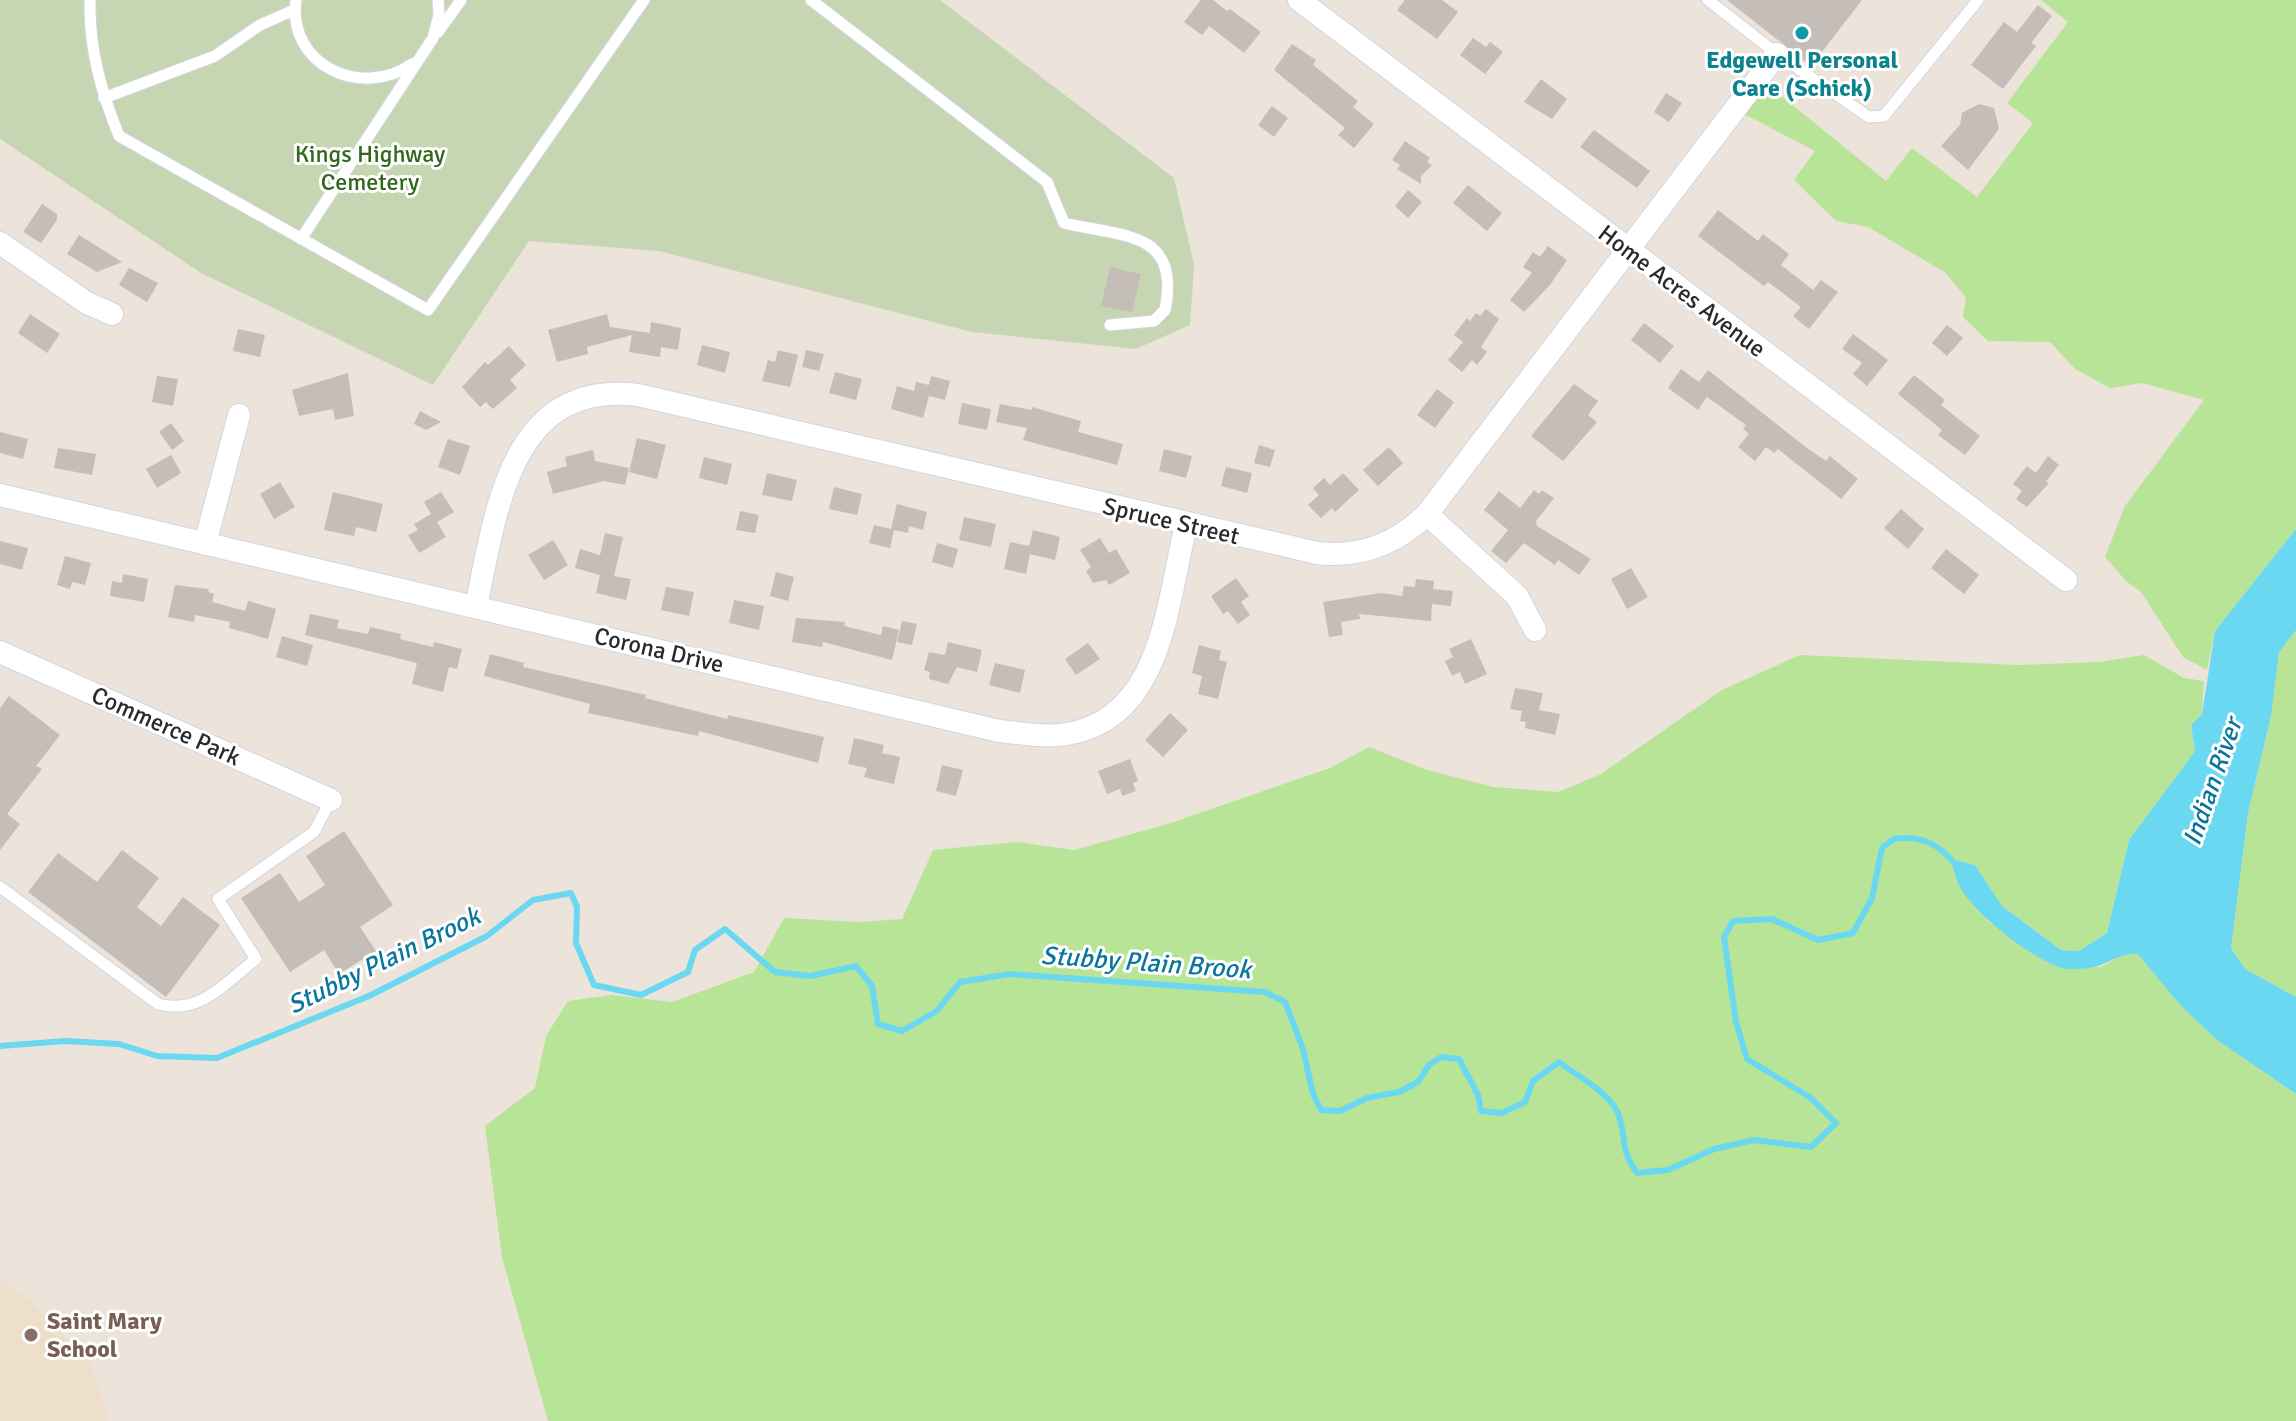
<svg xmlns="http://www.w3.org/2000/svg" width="2296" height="1421" font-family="Signika,sans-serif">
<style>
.education{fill:#eedfca}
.green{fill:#b7e496}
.cemetery{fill:#c7d6b2}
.water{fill:#6bd8f1}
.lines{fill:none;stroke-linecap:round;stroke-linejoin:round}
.stream{stroke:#6bd8f1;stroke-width:6}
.building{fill:#c4bdb8}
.lane-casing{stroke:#d0d5e3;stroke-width:13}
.street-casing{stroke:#d0d5e3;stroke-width:24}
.lane{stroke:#fff;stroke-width:11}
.street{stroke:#fff;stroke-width:22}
.culture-dot{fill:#0f9aa8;stroke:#fff;stroke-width:3}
.education-dot{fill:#8d6e63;stroke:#fff;stroke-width:3}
.labels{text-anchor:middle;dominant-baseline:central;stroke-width:6;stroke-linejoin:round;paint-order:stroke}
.culture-label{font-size:24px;font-weight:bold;fill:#0d838f;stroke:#fff}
.park-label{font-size:24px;fill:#2f6818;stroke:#fff}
.street-label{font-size:24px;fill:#2a2a2a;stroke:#fff}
.education-label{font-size:24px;font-weight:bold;fill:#785e54;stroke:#fff;text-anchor:start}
.water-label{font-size:26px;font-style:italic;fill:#0a769d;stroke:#fff}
</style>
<rect width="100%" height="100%" fill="#ece3db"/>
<polygon class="education" points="0,1278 33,1303 92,1367 109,1421 0,1421"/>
<g class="green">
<polygon points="2041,0 2296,0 2296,529 2215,631 2207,670 2183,657 2141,592 2126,581 2105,557 2125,506 2204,400 2142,383 2110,388 2075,369 2050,342 1988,341 1963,317 1966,298 1946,273 1868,227 1836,221 1794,180 1815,151 1744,114 1768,85 1886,181 1912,148 1977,197 2033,123 2007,103 2068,22"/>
<polygon points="2296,630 2296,997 2245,969 2231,948 2248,813 2271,716 2279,651"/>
<polygon points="1800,655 2017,665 2099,662 2144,655 2184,678 2204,681 2202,714 2191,725 2195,751 2129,840 2107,933 2079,951 2061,950 2002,906 1975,865 1952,860 1989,922 2062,968 2101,967 2127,952 2138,953 2181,1006 2217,1040 2296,1094 2296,1421 548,1421 502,1257 485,1126 535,1088 546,1036 568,1001 611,995 672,1002 754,972 784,918 859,922 902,919 933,850 1017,842 1074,850 1168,824 1330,768 1369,747 1424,769 1493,787 1558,792 1601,774 1722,690"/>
</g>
<polygon class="cemetery" points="0,0 940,0 1174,178 1194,265 1190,325 1136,349 972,332 659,251 529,241 433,385 201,273 0,139"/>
<path class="water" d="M2296,529V630L2279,652L2271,716L2248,813L2231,948L2245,969L2296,997V1094L2217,1040L2181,1006L2138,954C2120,951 2106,967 2087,968C2079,969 2069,970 2062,968C2033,960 1970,911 1958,883C1955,876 1953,867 1951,859L1975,865L2002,906L2061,950L2079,951L2107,933L2129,840L2195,751L2191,725L2202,714L2215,631Z"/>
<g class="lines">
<path class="stream" d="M0,1046L65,1041L119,1044L157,1056L217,1058L369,996L487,936L533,900L571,893L577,907L576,943L594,985L641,995L688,972L695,950L725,929L775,972L810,976L856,966L872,986L878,1024L902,1031L937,1011L960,982L1010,974L1265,992L1285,1002L1303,1049L1313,1094L1321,1110L1340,1111L1367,1098L1399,1092L1418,1082L1429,1065L1441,1057L1459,1059L1478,1095L1481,1111L1502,1113L1525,1102L1533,1081L1559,1062C1578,1077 1614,1094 1620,1119C1627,1145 1620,1148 1637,1173L1668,1170L1714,1149L1754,1140L1811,1147L1836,1123L1811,1098L1747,1059L1736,1022L1724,937L1733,921L1772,919L1818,940L1853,933L1872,898L1882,848L1894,839C1921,835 1939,844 1956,865"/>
</g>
<g class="building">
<polygon points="1201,0 1213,0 1227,11 1230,9 1261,32 1244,53 1209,26 1202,35 1184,22"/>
<polygon points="1405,0 1442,0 1458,12 1437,39 1397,10"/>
<polygon points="1727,0 1862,0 1811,66"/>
<polygon points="2038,5 2052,16 2031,43 2036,46 2003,89 1971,65 2004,22 2017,32"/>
<polygon points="1473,38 1486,47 1490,42 1503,52 1485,74 1460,55"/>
<polygon points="1292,44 1316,60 1313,65 1358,101 1353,107 1374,124 1354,148 1338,135 1345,128 1274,70"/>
<polygon points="1541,79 1567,99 1552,119 1524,102"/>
<polygon points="1666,93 1682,103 1669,122 1654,112"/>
<polygon points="1979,104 1994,108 1999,129 1968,170 1941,146 1960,125 1962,113"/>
<polygon points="1272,106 1288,118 1274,137 1258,125"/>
<polygon points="1594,130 1650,171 1637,188 1580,147"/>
<polygon points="1405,141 1430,158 1427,162 1432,165 1421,176 1421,184 1397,169 1400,165 1392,160"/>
<polygon points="1468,185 1502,213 1487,231 1453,203"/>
<polygon points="1408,190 1422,202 1408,218 1395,206"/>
<polygon points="42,204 57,214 57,220 41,243 23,232"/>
<polygon points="1718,210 1758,241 1763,234 1789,254 1781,265 1813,290 1821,280 1838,292 1809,329 1793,316 1801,307 1768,282 1764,286 1698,236"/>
<polygon points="79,235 122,262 97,272 67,254"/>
<polygon points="1548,246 1567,260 1550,285 1524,312 1510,300 1532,273 1523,267 1533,252 1540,257"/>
<polygon points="1110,267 1141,274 1132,312 1101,306"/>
<polygon points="129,268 158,283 147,302 119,285"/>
<polygon points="1486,309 1499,319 1481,347 1487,352 1477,365 1472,360 1462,372 1448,360 1463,342 1454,335 1467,318 1470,321 1476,313 1480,316"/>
<polygon points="30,314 60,334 47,353 18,333"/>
<polygon points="607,314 610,327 650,333 651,322 681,328 678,350 661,347 660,357 629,352 632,335 587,347 588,354 557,362 548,330"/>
<polygon points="1644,323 1674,346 1660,363 1631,340"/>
<polygon points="1947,325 1963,338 1947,356 1932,343"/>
<polygon points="238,329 265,335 260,357 233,351"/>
<polygon points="1853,334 1888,360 1867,386 1853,374 1862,363 1842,349"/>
<polygon points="702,345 730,352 725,373 697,365"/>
<polygon points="509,346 526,365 510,380 517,388 493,409 486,402 480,407 462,387 485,362 488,365"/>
<polygon points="778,350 798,355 790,387 762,381 768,360 775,362"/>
<polygon points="806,350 824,354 819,371 802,367"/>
<polygon points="1681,369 1699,382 1708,370 1807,448 1826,461 1830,456 1858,479 1841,499 1778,449 1774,453 1766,447 1755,461 1738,447 1749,434 1743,429 1746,425 1707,397 1698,410 1668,388"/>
<polygon points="835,372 862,379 856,400 829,393"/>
<polygon points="348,373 354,416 335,420 333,409 299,416 292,390"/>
<polygon points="1914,375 1945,400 1941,405 1980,436 1965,455 1938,435 1942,430 1898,394"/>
<polygon points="157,376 178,379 173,406 152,402"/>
<polygon points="931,376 950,381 945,400 929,396 923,418 891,409 897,386 914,391 916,382 929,385"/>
<polygon points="1574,384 1598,401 1588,415 1597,422 1563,461 1531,436"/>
<polygon points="1437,389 1454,402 1435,428 1417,415"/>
<polygon points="962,403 991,409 987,430 958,424"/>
<polygon points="1000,404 1032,410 1032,407 1081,421 1078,432 1123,444 1117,465 1023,440 1027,428 996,422"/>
<polygon points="420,411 441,422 426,430 414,424"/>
<polygon points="171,423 184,441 172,450 159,432"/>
<polygon points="0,432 28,439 23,459 0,453"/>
<polygon points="637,438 666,445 657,479 629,472"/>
<polygon points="448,439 470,446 460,475 438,467"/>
<polygon points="1259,445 1275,450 1270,467 1254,463"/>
<polygon points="1389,447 1403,463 1378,486 1363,470"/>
<polygon points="58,448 96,454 92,475 54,468"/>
<polygon points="1164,449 1192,456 1186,478 1159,471"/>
<polygon points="593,450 595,461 629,468 625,485 604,481 553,494 547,472 567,466 565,457"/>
<polygon points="171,455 181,473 157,488 146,469"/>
<polygon points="2048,456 2059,465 2046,481 2049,483 2027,507 2016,499 2022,491 2013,484 2027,466 2036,473"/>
<polygon points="704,457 732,464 727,485 699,478"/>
<polygon points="1226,467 1252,473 1247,493 1221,486"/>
<polygon points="767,473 797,480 792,501 762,495"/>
<polygon points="1343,473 1359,490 1335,512 1332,508 1321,518 1308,505 1319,495 1313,488 1324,478 1330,485"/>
<polygon points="280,482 295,507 274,519 260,494"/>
<polygon points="834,487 862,494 857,515 829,509"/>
<polygon points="1534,490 1539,494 1542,490 1554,498 1536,521 1537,526 1591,559 1579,575 1558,560 1555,565 1524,543 1506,563 1491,551 1508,530 1484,510 1499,491 1520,508"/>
<polygon points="333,492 383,504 376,532 356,527 354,536 324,530"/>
<polygon points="441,492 454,512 437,522 446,537 419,553 408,535 418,530 414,524 431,514 424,502"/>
<polygon points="897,504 927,512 923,530 909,526 908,533 894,530 890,548 869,543 874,525 891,529"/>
<polygon points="1901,509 1924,529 1908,549 1884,528"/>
<polygon points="740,511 759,515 755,533 736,530"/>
<polygon points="964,517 996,524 991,547 959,540"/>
<polygon points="1033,530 1060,537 1055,560 1030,554 1026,574 1004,569 1010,542 1029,546"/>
<polygon points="605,533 623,537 614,576 631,579 626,600 596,593 600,575 575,568 580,549 600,555"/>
<polygon points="1100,538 1109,553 1116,549 1130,573 1109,585 1106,580 1093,583 1086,571 1091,567 1080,550"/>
<polygon points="553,540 568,565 544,580 528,555"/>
<polygon points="0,541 28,548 22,570 0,564"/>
<polygon points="937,543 958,549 953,568 932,562"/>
<polygon points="1946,549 1979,575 1964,594 1931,568"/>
<polygon points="65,556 91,563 85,585 72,582 70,589 57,585"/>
<polygon points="1631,568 1648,597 1627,609 1611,579"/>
<polygon points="776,572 794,577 788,601 770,596"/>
<polygon points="123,574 148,579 144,602 110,596 112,581 122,583"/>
<polygon points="1236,578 1249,596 1241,602 1250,615 1238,624 1228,611 1223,614 1211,596"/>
<polygon points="1416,579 1434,581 1433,589 1453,591 1451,606 1432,604 1431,621 1359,614 1360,619 1341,622 1343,635 1329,637 1323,602 1381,593 1402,596 1404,586 1415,587"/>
<polygon points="175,585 209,589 208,592 214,594 212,602 245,611 248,601 276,609 268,639 229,628 230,622 195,615 194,622 168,617"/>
<polygon points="666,587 694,592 689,616 661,610"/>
<polygon points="734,600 764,606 759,630 729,623"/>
<polygon points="310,614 339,620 337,628 368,634 370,627 401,634 400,639 433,647 434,642 462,649 457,669 449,667 443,692 412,684 417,663 305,635"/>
<polygon points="796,618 845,622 844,626 881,635 883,626 899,630 892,660 823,642 822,647 792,642"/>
<polygon points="902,621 917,624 912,645 897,642"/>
<polygon points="282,636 313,645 307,666 276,657"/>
<polygon points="1471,639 1487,674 1465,684 1460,672 1452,676 1445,661 1453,657 1449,649"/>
<polygon points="948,642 982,650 977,672 957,667 948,684 929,679 930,672 924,670 929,652 945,655"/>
<polygon points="1088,643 1100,659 1076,675 1065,659"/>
<polygon points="1199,645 1221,651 1219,660 1227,662 1218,699 1198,694 1202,676 1192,673"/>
<polygon points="490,654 524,663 523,667 646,695 645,698 727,719 728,715 824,737 818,763 699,731 698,736 588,713 590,704 484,676"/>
<polygon points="995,663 1025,670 1020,693 989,685"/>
<polygon points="1515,688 1543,693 1539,710 1560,714 1555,735 1525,728 1526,722 1520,721 1522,711 1510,709"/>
<polygon points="9,696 60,735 36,766 42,769 7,814 20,824 0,850 0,708"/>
<polygon points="1170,713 1188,730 1163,757 1145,740"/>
<polygon points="854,738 884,745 882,753 900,757 894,784 864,777 867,768 848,764"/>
<polygon points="1130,759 1138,781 1133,783 1136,791 1122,796 1120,789 1107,794 1098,771"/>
<polygon points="942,765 963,770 956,796 936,791"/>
<polygon points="344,831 393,905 360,927 376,951 339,974 324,950 290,972 241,898 280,873 299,902 325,885 306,856"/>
<polygon points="122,850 159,878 137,907 161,926 183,897 220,925 166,997 28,892 58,853 97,882"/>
</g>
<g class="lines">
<defs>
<g id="lane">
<path d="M90,0C89,49 101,91 119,136L428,310L644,0"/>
<path d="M296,0C287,66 362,99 412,64"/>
<path d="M811,0L1047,182L1064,223C1124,237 1181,231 1165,310L1154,321L1110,325"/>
<polyline points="1708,0 1777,54 1869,117 1884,116 1978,0"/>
<polyline points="438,32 461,0"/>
<polyline points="104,98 215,56 260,25 294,10"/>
<polyline points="301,239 433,38 439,15 438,0"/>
<path d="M0,887L158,1004C200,1015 224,984 256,959L218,899L314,832L331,800"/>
</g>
<g id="street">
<polyline points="1299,0 2066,580"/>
<polyline points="0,243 87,303 112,314"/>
<path d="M0,495L999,731C1021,733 1045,738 1067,734C1163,718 1167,602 1186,525"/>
<polyline points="1427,514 1517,596 1535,630"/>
<polyline points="205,544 239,415"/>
<path d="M476,606C496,514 509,379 638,395L1317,553C1361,558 1396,544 1427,514L1777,54"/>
<polyline points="0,652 331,800"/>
</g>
</defs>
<use href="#lane" class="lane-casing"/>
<use href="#street" class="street-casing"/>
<use href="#lane" class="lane"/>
<use href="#street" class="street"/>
</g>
<circle class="culture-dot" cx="1802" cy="33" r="8"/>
<circle class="education-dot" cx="31" cy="1335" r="8"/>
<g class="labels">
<g class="culture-label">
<text x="1802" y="60">Edgewell Personal<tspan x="1802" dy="28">Care (Schick)</tspan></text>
</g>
<g class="park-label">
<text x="370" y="154">Kings Highway<tspan x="370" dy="28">Cemetery</tspan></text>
</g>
<g class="street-label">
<text transform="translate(1682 291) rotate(37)">Home Acres Avenue</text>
<text transform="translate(1171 521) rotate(13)">Spruce Street</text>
<text transform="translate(659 650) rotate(13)">Corona Drive</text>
<text transform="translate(166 726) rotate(24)">Commerce Park</text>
</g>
<g class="education-label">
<text x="47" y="1321">Saint Mary<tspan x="47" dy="28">School</tspan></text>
</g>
<g class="water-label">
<text transform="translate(2213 782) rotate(-71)">Indian River</text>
<text transform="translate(384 961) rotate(-26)">Stubby Plain Brook</text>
<text transform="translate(1146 963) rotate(4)">Stubby Plain Brook</text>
</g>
</g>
</svg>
